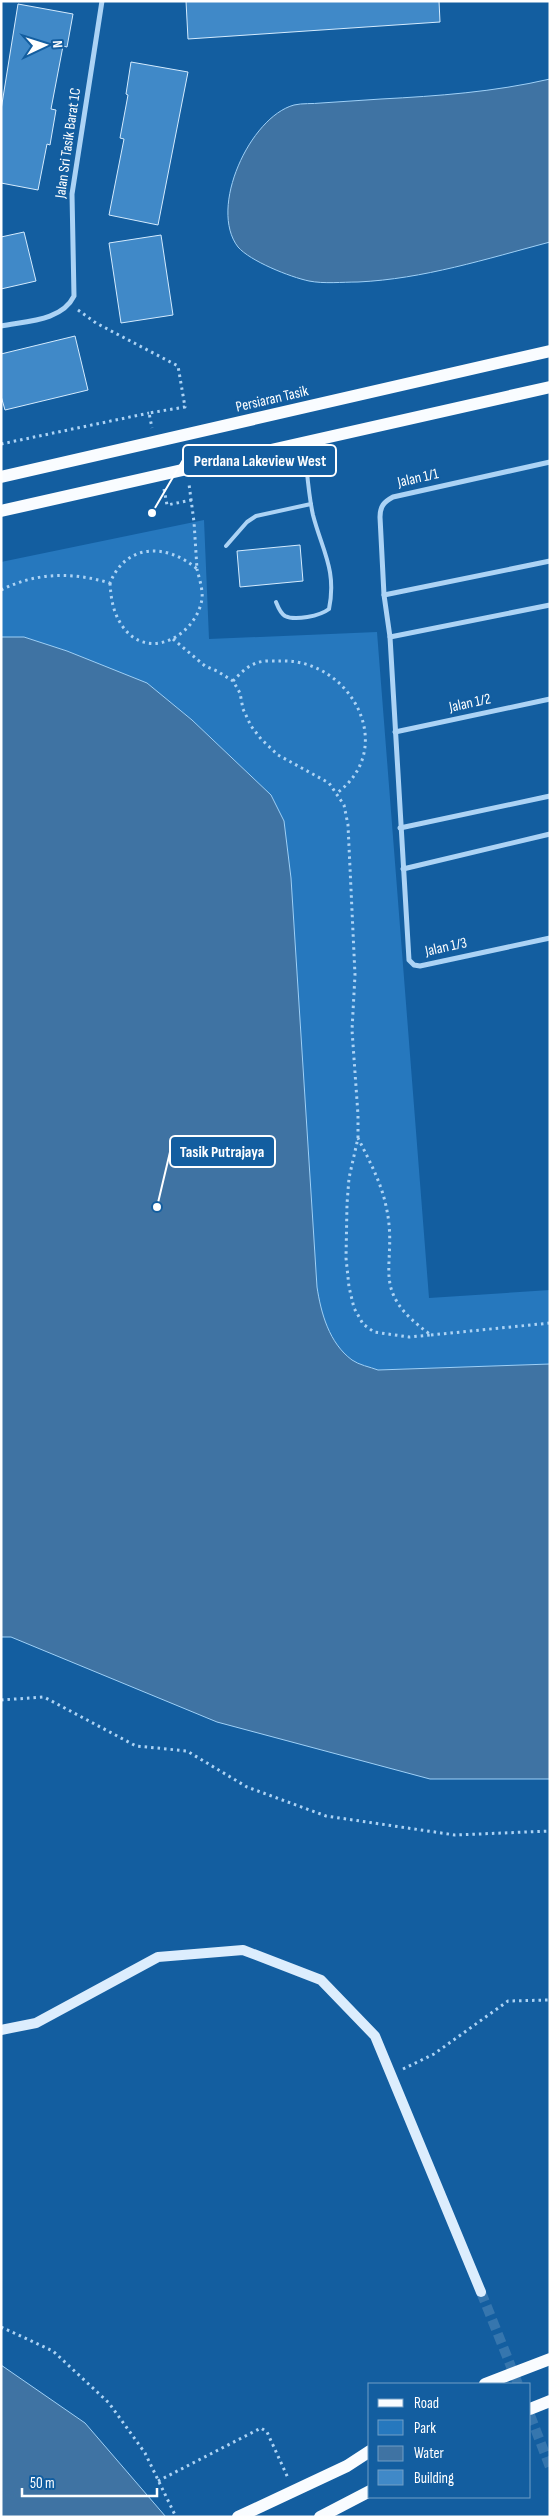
<svg xmlns="http://www.w3.org/2000/svg" width="551" height="2518" font-family="'Sofia Sans Condensed',sans-serif">
<style>
.green{fill:#2678be}
.water{fill:#3f73a3;stroke:#9ed0f7}
.building{fill:#4089c8;stroke:#d4ebfe}
.lines{fill:none;stroke-linecap:round;stroke-linejoin:round}
.secondary-tunnel{stroke:#3676ae;stroke-width:10;stroke-dasharray:10 5;stroke-linecap:butt}
.path{stroke:#acd3f5;stroke-width:3;stroke-dasharray:2.5 4;stroke-linecap:butt}
.lane{stroke:#acd3f5;stroke-width:4}
.street{stroke:#acd3f5;stroke-width:5}
.secondary{stroke:#dcedfd;stroke-width:10}
.primary{stroke:#f9fcff;stroke-width:12}
.labels{text-anchor:middle;dominant-baseline:central;stroke-width:4;stroke-linejoin:round;paint-order:stroke}
.street-label{font-size:15px;fill:#fff;stroke:#135ea0}
.leader{fill:none;stroke:#fff;stroke-width:2}
.callout-dot{fill:#fff;stroke:#135ea0;stroke-width:2}
.callout{fill:#135ea0;stroke:#fff;stroke-width:2}
.callout-label{font-size:16px;text-anchor:middle;font-weight:bold;fill:#fff}
</style>
<rect width="100%" height="100%" fill="#135ea0"/>
<path class="green" d="M204,520L209,639L377,632L429,1298L550,1290V1364L378,1370C370,1367 359,1365 352,1360C329,1343 321,1313 317,1287L291,878L284,821L271,795L192,720L147,683L67,651L24,637H1V562Z"/>
<g class="water">
<path d="M550,79V242C486,259 423,279 358,282C342,282 324,284 309,281C290,277 250,261 238,247C208,208 250,117 294,105C302,103 313,104 321,103C341,102 361,100 381,99C438,96 494,92 550,79Z"/>
<path d="M1,637H24L67,651L147,683L192,720L271,795L284,821L291,878L317,1287C321,1313 329,1343 352,1360C359,1365 370,1367 378,1370L550,1364V1779H430L217,1722L11,1637H1Z"/>
<polygon points="1,2365 85,2423 166,2517 1,2517"/>
</g>
<g class="building">
<polygon points="186,1 439,1 440,22 188,39"/>
<polygon points="18,4 73,14 67,47 63,46 51,109 56,110 50,145 47,144 38,190 1,183 1,110"/>
<polygon points="131,62 188,72 158,225 109,215 124,139 120,138 128,95 126,94"/>
<polygon points="24,232 36,281 1,289 1,237"/>
<polygon points="161,235 173,315 121,323 109,243"/>
<polygon points="75,336 88,390 5,410 1,396 1,354"/>
<polygon points="300,545 303,581 240,587 237,551"/>
</g>
<g class="lines">
<g class="secondary-tunnel">
<polyline points="481,2292 518,2384"/>
<polyline points="530,2415 550,2467"/>
</g>
<g class="path">
<polyline points="78,310 96,323 178,366 185,407 149,413 152,428"/>
<polyline points="1,444 149,413"/>
<polyline points="164,489 167,505 192,500"/>
<path d="M110,583C111,599 113,613 123,627C148,662 196,636 202,599C203,589 199,578 197,569"/>
<path d="M1,590C37,572 72,572 110,583C126,543 167,543 197,569L194,522L189,484"/>
<path d="M173,639L205,666L217,671L233,681L240,693L243,709L251,726L261,739L278,755L329,783L344,805L348,825L355,975L352,1030L358,1115V1138L349,1178L347,1204L346,1258L349,1287L354,1308L363,1324L374,1332L409,1337L431,1335C365,1288 400,1267 386,1206C381,1182 369,1160 358,1138"/>
<path d="M233,681C239,675 246,667 254,664C262,660 272,661 280,661C350,658 399,747 337,793"/>
<polyline points="431,1335 550,1323"/>
<polyline points="1,1700 44,1697 136,1746 187,1751 247,1787 326,1816 455,1835 550,1831"/>
<polyline points="403,2069 434,2054 508,2001 550,2000"/>
<polyline points="1,2327 53,2351 109,2403 145,2453 176,2517"/>
<polyline points="158,2481 261,2428 267,2432 288,2478"/>
</g>
<g class="lane">
<polyline points="226,546 247,522 256,516 311,504"/>
<path d="M276,602C278,607 280,613 285,616C295,621 320,616 329,609C337,570 322,550 313,515C308,493 307,468 304,445"/>
</g>
<g class="street">
<path d="M1,326C26,321 62,321 74,296L72,194L102,1"/>
<path d="M550,462L393,497C384,502 380,506 380,517L384,595L390,637L409,960L414,965L420,966L550,938"/>
<polyline points="384,595 550,561"/>
<polyline points="390,637 550,605"/>
<polyline points="395,732 550,699"/>
<polyline points="400,828 550,796"/>
<polyline points="403,869 550,834"/>
</g>
<polyline class="secondary" points="1,2030 36,2023 158,1957 243,1950 321,1980 375,2036 481,2292"/>
<g class="primary">
<polyline points="1,477 550,351"/>
<polyline points="1,511 550,387"/>
<polyline points="485,2384 550,2359"/>
<polyline points="530,2409 550,2401"/>
<polyline points="238,2517 347,2466 370,2451"/>
<polyline points="320,2517 370,2491"/>
</g>
</g>
<g class="labels">
<g class="street-label">
<text transform="translate(68 143) rotate(-82)">Jalan Sri Tasik Barat 1C</text>
<text transform="translate(272 399) rotate(-13)">Persiaran Tasik</text>
<text transform="translate(418 478) rotate(-13)">Jalan 1/1</text>
<text transform="translate(470 703) rotate(-12)">Jalan 1/2</text>
<text transform="translate(446 947) rotate(-12)">Jalan 1/3</text>
</g>
</g>
<path class="leader" d="M152 513L183 460M157 1207L170 1152"/>
<g class="callout-dot">
<circle cx="152" cy="513" r="5"/>
<circle cx="157" cy="1207" r="5"/>
</g>
<g class="callout">
<rect x="183" y="445" width="153" height="31" rx="5"/>
<rect x="170" y="1136" width="105" height="31" rx="5"/>
</g>
<g class="callout-label">
<text x="260" y="466">Perdana Lakeview West</text>
<text x="222" y="1157">Tasik Putrajaya</text>
</g>
<rect width="551" height="2518" fill="none" stroke="#ffffff" stroke-width="5"/>
<rect x="368" y="2383" width="162" height="115" fill="#135ea0" stroke="#719ec6"/>
<rect x="378" y="2399" width="25" height="8" fill="#f9fcff" stroke="#719ec6"/>
<text x="414" y="2408" font-size="15" fill="#ffffff">Road</text>
<rect x="378" y="2420" width="25" height="15" fill="#2678be" stroke="#719ec6"/>
<text x="414" y="2433" font-size="15" fill="#ffffff">Park</text>
<rect x="378" y="2446" width="25" height="15" fill="#3f73a3" stroke="#719ec6"/>
<text x="414" y="2458" font-size="15" fill="#ffffff">Water</text>
<rect x="378" y="2470" width="25" height="15" fill="#4089c8" stroke="#719ec6"/>
<text x="414" y="2483" font-size="15" fill="#ffffff">Building</text>
<g transform="translate(45 45) rotate(86)" stroke="#135ea0" stroke-width="4" paint-order="stroke">
<path d="M0-4L9 19L0 12L-9 19Z" fill="#ffffff"/>
<text y="-8" font-size="14" font-weight="bold" text-anchor="middle" fill="#ffffff">N</text>
</g>
<path d="M22 2488v8h135v-8" fill="none" stroke="#ffffff" stroke-width="2.5"/>
<text x="30" y="2488" font-size="15" fill="#ffffff" stroke="#135ea0" stroke-width="4" paint-order="stroke">50 m</text>
</svg>
